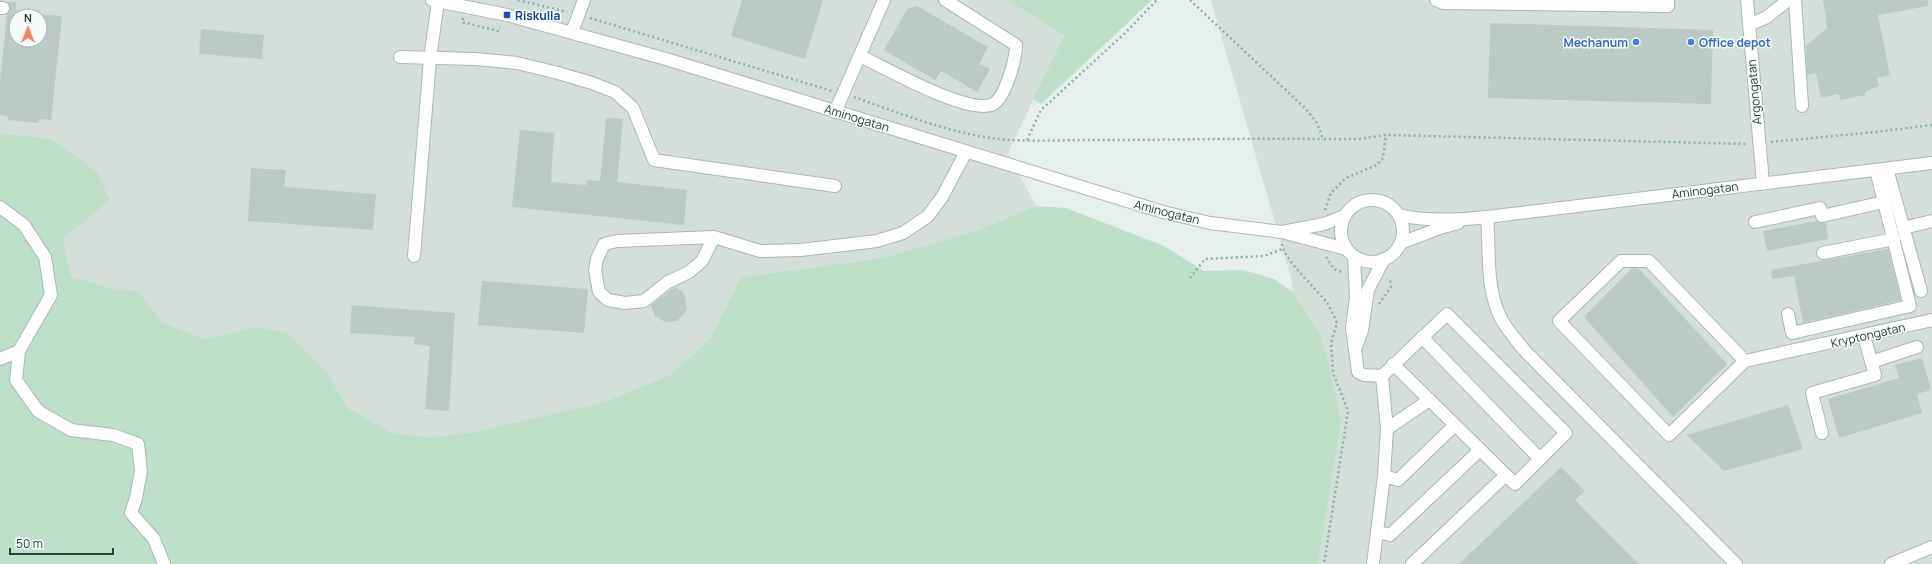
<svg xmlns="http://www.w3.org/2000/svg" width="1932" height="564" font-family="Manrope,sans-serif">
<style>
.built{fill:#d4dfda;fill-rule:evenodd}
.green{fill:#bfe0c8}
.building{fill:#bbcac4}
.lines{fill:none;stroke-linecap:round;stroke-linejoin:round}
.minor-casing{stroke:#a8b8b2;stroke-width:14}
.path{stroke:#86b3a5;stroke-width:2.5;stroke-dasharray:2 3;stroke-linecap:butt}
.minor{stroke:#fff;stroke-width:12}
.transit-dot{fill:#1a4fb4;stroke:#f7fbf9;stroke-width:1.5}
.shop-dot{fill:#3f7fe0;stroke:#f7fbf9;stroke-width:1.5}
.labels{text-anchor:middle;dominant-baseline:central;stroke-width:3;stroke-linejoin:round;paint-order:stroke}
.transit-label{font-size:12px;font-weight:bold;fill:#164399;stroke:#f7fbf9;text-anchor:start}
.shop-label{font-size:12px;font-weight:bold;fill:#366cbe;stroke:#f7fbf9;text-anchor:end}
.street-label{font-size:12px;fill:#24423a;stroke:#f7fbf9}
</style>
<rect width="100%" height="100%" fill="#e6efeb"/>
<g class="built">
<path d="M0,0H1007L1064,36L1008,153L1036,206L978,230L882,258L741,277L711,337L672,374L604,402L473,432L430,437L393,433L348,408L328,374L253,327L205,339L163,323L138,291L113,289L71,276L63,239L110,200L52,139L0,133ZM16,16H40V40H16Z"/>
<polygon points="1211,0 1932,0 1932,564 1318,564 1326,505 1318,330 1293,292 1291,278"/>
</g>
<g class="green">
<polygon points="1007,0 1152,0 1041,104 1033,99 1064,36"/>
<polygon points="0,133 52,139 97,172 110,200 63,239 71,276 113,289 138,291 163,323 205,339 253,327 288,333 328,374 348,408 393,433 430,437 473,432 604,402 672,374 711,337 741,277 882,258 978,230 1036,206 1066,208 1164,246 1204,271 1243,270 1274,279 1293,292 1318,330 1328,360 1341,421 1318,564 0,564"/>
</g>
<g class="building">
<polygon points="742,0 823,0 805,59 731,36"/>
<polygon points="1823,0 1928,0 1928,6 1878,15 1890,75 1877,78 1879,86 1865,92 1865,95 1840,100 1839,94 1821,98 1816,73 1807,75 1806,46 1827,28"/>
<polygon points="8,2 16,2 16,40 40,40 40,14 62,16 51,120 39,119 38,123 8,120 8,116 0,115 0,82 7,14 10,8"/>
<polygon points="917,6 988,47 979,64 990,69 977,92 941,71 935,80 884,50 907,9"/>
<polygon points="1490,23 1713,30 1711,104 1488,98"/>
<polygon points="201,29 264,35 262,59 199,54"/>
<polygon points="606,118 623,119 617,182 687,190 684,225 512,207 520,130 554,133 551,182 586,185 587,180 600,181"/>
<polygon points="251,168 286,170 284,187 376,194 373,230 248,221"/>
<polygon points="1817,221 1820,223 1826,223 1828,239 1767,251 1763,231"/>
<polygon points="1888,249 1901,300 1803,323 1794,276 1772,279 1771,270"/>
<polygon points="1632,268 1638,268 1727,364 1673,417 1584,317"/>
<polygon points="482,281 588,289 584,333 478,325"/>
<polygon points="675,287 682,291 685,296 687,308 685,313 677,321 665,322 655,316 651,305"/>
<polygon points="352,305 455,313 449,411 425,409 430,346 414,344 415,337 350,333"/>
<polygon points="1922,358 1931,390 1917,394 1922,413 1839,438 1828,399 1899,378 1895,365"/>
<polygon points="1788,405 1803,449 1724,471 1687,435"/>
<polygon points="1561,467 1585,491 1575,500 1639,564 1459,564"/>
</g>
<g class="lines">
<defs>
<g id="minor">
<polyline points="432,0 507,15 666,59 1163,212 1210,223 1282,232 1346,249"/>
<polyline points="1436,0 1443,3 1668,6 1668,0"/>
<polyline points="1747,0 1763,183"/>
<polyline points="1795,0 1802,106"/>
<polyline points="0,8 3,8"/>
<polyline points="1749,25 1767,17 1788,0"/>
<polyline points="572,32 584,0"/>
<path d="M860,56C886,68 964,113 991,105C1005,101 1016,58 1016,45L945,0"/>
<polyline points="400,57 475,59 517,63 558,73 592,83 615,92 633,108 654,160 835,186"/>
<polyline points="835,112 884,0"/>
<polyline points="1887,169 1921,291"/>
<circle cx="1372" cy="231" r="31"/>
<polyline points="0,207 24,225 45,257 51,295 19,351 0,359"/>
<path d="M1399,215C1427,222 1459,220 1487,217L1932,163"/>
<path d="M1487,217C1490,251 1485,292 1503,322C1509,332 1518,342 1525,351L1736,564"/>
<polyline points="1755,222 1820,208 1822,216 1884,202"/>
<polyline points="1903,228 1932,221"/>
<polyline points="1287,231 1324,224 1344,216"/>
<polyline points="714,237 702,261 689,272 668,282 644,301 625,303 608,300 599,292 595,270 597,259 604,244 617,241 714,237 760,251 801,250 877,241 903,233 928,216 942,197 966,152"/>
<polyline points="1401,243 1440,228 1458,223"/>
<polyline points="1823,253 1894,239"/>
<polyline points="414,256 430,59 438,1"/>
<polyline points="1354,257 1356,297 1352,328 1358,372 1364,375 1382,376 1447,314 1566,433 1515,484 1393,364"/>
<polyline points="1788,314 1792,333 1910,306 1876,170"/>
<polyline points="1422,337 1540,459"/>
<polyline points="1356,347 1362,330 1368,290 1384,259"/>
<polyline points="19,351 16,380 38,411 71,430 113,435 138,444 141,471 136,498 131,513 154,539 164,564"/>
<polyline points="1745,361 1649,261 1621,261 1559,321 1669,435 1745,361 1932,320"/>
<polyline points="1871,362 1917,347"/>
<polyline points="1387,429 1429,400"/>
<polyline points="1822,433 1812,393 1875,375 1864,336"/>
<polyline points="1384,476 1398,480 1455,425"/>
<polyline points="1378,532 1390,535 1480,450"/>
<polyline points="1373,564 1384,476 1387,429 1382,376"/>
<polyline points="1412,564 1506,475"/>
<polyline points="1891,564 1932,547"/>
</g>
</defs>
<use href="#minor" class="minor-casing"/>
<g class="path">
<polyline points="518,0 567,12"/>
<polyline points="1190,0 1306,109 1317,123 1323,139 1359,139 1386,135 1748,144"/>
<polyline points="463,18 462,22 498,31 500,27"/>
<polyline points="590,18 832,91"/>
<path d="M854,97C899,113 952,134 999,139C1031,142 1064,140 1096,140C1172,140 1247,138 1323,139"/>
<polyline points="1027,140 1041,110 1124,34 1157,0"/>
<polyline points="1771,142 1875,132 1932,125"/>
<polyline points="1325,210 1331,193 1346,178 1377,165 1383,158 1386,135"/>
<path d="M1282,244C1282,258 1318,290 1327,303C1331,309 1334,316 1337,323L1331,343L1333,373L1348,411L1324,564"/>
<polyline points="1326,257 1334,269 1342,272"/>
<polyline points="1190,278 1205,259 1264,256 1282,249"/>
<polyline points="1379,304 1391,287 1390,281 1387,279"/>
</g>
<use href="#minor" class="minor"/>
</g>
<rect class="transit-dot" x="503" y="11" width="8" height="8" rx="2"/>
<g class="shop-dot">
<circle cx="1636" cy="42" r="4"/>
<circle cx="1691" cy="42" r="4"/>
</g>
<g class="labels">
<g class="transit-label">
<text x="515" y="15">Riskulla</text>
</g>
<g class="shop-label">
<text x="1628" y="42">Mechanum</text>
<text x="1699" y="42" text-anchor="start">Office depot</text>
</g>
<g class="street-label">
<text transform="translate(1754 92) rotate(-95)">Argongatan</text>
<text transform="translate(857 118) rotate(17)">Aminogatan</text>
<text transform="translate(1705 190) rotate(-7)">Aminogatan</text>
<text transform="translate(1167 212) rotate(14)">Aminogatan</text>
<text transform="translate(1868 335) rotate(-13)">Kryptongatan</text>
</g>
</g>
<g transform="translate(28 28)"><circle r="19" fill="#f7fbf9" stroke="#a3b1ad"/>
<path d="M0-3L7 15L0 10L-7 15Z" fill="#f4845f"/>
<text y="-6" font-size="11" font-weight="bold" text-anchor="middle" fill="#24423a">N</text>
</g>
<path d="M10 548v6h103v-6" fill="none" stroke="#24423a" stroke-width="2"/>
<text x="16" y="548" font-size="12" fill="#24423a" stroke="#f7fbf9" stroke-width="3" paint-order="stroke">50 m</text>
</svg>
